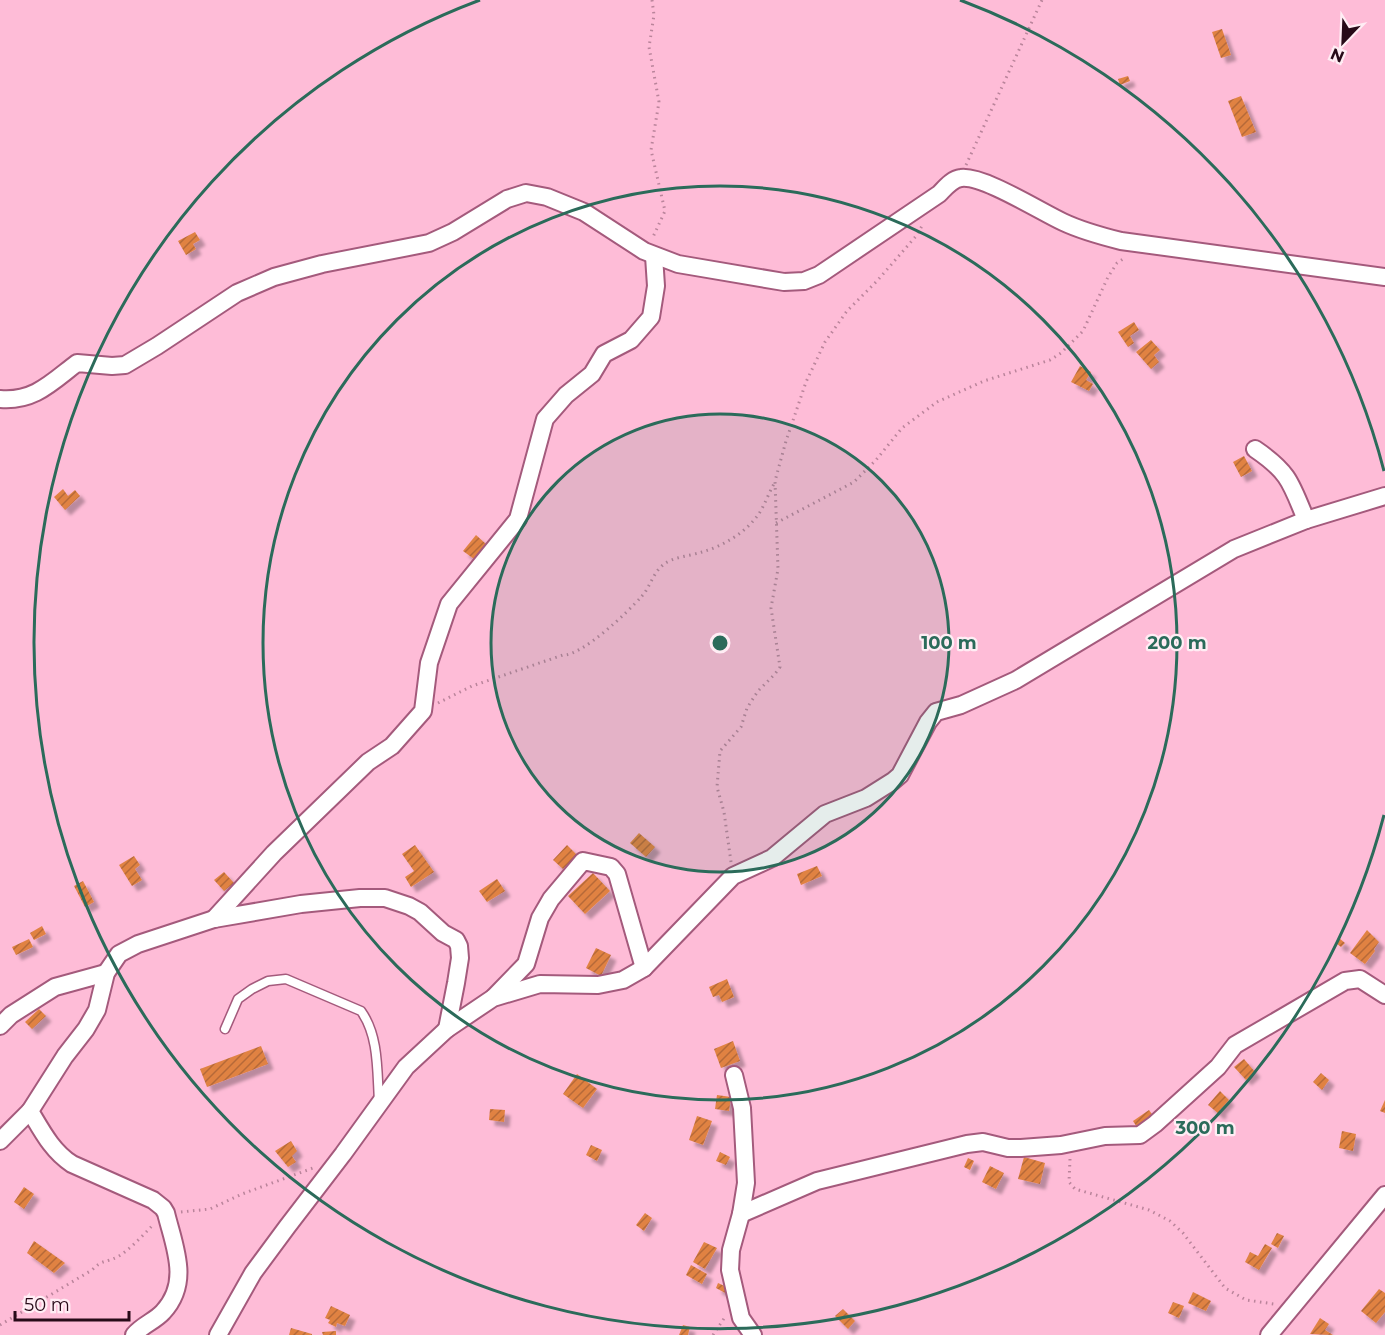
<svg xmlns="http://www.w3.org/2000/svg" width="1385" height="1335" font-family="Montserrat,sans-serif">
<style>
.building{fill:url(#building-hatch);filter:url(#shadow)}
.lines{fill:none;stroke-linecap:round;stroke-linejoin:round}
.service-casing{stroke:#a45a7c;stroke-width:11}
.minor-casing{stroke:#a45a7c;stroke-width:20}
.path{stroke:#ba849b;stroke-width:3;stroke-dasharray:1.5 4.5;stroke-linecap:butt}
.service{stroke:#fff;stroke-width:8}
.minor{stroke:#fff;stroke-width:16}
.ring{fill:none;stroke:#2b6b5a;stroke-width:3}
.centre{fill:#2b6b5a;stroke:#ffedf4;stroke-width:3}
.ring-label{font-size:18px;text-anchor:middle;font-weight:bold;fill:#2b6b5a;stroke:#ffedf4;stroke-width:4.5;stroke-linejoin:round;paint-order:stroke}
</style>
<defs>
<pattern id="building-hatch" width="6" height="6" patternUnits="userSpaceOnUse" patternTransform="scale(1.5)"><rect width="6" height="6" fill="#e08243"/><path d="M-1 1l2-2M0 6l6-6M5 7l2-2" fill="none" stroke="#b66937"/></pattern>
<filter id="shadow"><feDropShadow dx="5.5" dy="5.5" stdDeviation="1.5" flood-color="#0004"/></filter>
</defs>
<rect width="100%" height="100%" fill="#febcd7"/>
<g class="building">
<polygon points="1222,29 1231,55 1221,58 1212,32"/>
<polygon points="1128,76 1130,81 1120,85 1118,79"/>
<polygon points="1241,96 1256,132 1242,137 1228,101"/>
<polygon points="195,232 200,240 193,244 196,249 186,255 178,241"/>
<polygon points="1134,322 1139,330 1130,336 1134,343 1128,347 1118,332"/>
<polygon points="1151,340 1160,350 1154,355 1159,362 1151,369 1136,352"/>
<polygon points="1080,366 1091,372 1086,380 1093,384 1089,391 1071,382"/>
<polygon points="1244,456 1252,471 1241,477 1233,462"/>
<polygon points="63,489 68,496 75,490 80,496 65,510 54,497"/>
<polygon points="476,535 486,544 474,559 463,551"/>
<polygon points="639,833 655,847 646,857 630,843"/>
<polygon points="415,845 434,872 411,887 405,877 414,871 402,854"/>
<polygon points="567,845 577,855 563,869 553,860"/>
<polygon points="134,856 140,865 135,869 142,880 132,886 119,865"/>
<polygon points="817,866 822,876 801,885 797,874"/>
<polygon points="224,872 234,883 224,891 214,880"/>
<polygon points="593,873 610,891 585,914 568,896"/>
<polygon points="497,879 505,891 487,902 479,891"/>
<polygon points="83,881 94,902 85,907 74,886"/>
<polygon points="42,926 46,934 34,940 30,933"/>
<polygon points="1367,930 1379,942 1374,949 1375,951 1365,964 1350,953"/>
<polygon points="1339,938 1345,943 1341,947 1336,943"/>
<polygon points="29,939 33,947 16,955 12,947"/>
<polygon points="596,948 611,955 601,976 586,968"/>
<polygon points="727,979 734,997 722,1002 719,995 713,997 709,987"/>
<polygon points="39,1009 46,1016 32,1029 25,1022"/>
<polygon points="733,1041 740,1061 721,1068 714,1049"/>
<polygon points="261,1046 268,1064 207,1087 200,1069"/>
<polygon points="1244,1059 1255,1072 1246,1080 1234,1067"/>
<polygon points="1321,1073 1329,1080 1322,1090 1313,1082"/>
<polygon points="577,1074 597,1089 583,1108 563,1094"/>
<polygon points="1220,1091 1229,1100 1220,1110 1222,1111 1219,1114 1208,1105"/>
<polygon points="717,1095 731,1097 729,1111 715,1109"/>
<polygon points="1385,1100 1385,1113 1380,1111"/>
<polygon points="490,1109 505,1110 504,1122 489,1120"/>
<polygon points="1149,1110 1157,1121 1140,1132 1133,1121"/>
<polygon points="697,1116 712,1121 703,1145 689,1140"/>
<polygon points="1342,1131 1356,1134 1353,1151 1339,1148"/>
<polygon points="291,1141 297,1151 292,1156 296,1162 288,1167 275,1151"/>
<polygon points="591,1145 602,1150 597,1161 586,1155"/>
<polygon points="720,1152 730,1157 726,1165 716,1161"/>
<polygon points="1024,1157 1045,1163 1040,1184 1018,1179"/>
<polygon points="968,1158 974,1161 970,1170 964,1167"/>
<polygon points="990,1166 1004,1173 996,1189 982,1182"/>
<polygon points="24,1187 34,1194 24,1209 14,1202"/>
<polygon points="645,1213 652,1218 644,1231 636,1225"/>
<polygon points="1277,1233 1284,1236 1278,1248 1271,1244"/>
<polygon points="34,1241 65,1263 54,1273 27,1253"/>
<polygon points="704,1242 717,1248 705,1269 693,1262"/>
<polygon points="1265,1244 1272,1248 1259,1270 1245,1262 1250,1252 1258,1256"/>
<polygon points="691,1265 707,1274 702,1284 686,1275"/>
<polygon points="718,1283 729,1288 727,1294 716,1288"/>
<polygon points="1379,1289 1385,1293 1385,1312 1376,1323 1361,1311"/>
<polygon points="1193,1292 1211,1301 1206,1311 1188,1303"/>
<polygon points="1173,1302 1184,1306 1179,1318 1168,1313"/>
<polygon points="331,1306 350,1315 345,1326 337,1323 336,1327 328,1323 330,1320 325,1318"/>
<polygon points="843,1309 855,1321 848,1329 835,1316"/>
<polygon points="1320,1318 1329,1324 1325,1330 1333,1335 1310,1334"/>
<polygon points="683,1325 690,1327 688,1335 679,1335"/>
<polygon points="291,1328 312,1334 312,1335 289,1335"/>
<polygon points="336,1331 336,1335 323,1335 322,1332"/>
</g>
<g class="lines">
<defs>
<path id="service" d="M225,1029L238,999L252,989L268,981L286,979L361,1011C379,1036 377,1071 379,1101"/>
<g id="minor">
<path d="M0,399C34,402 52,382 77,363L112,366L125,365L157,346L237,293L274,277L322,264L429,243L453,232L507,199L526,193L547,197L584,212L644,251L678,264L784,282L804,281L819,275L939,194C945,188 952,179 961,178C983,175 1041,212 1063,222C1082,231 1101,236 1121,241L1385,277"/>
<path d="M1255,449C1289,472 1291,483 1306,520"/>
<polyline points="214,919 274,853 368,762 392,746 423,711 429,663 449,604 518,519 545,419 566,395 592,374 604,354 631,340 651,317 656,286 654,256"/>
<polyline points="494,997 526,964 540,918 551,899 583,861 611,867 617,874 644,968"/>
<polyline points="0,1026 11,1015 55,987 106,973"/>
<polyline points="734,1075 742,1108 746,1183 741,1214 731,1250 730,1270 741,1318 753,1335"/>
<polyline points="0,1141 30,1111"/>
<polyline points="741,1214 817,1181 967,1144 983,1142 1008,1148 1021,1148 1061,1145 1105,1136 1140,1135 1155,1124 1218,1067 1235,1045 1345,981 1360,979 1385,995"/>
<path d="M134,1335C142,1325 155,1321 163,1312C191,1282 174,1246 166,1213L163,1208L153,1200L72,1164C52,1151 42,1131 30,1111L65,1056L86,1029L97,1010L106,973L119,954L138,944L214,919L301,904L360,898H385L409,906L420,912L443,933L456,940L459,946L460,958L456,983L447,1029"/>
<polyline points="218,1335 253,1273 287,1227 343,1154 406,1067 447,1029 493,998 540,984 598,985 623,980 644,968 733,876 772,858 825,814 866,798 893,781 900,775 928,722 936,712 961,705 1016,680 1234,549 1306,520 1385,496"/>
<polyline points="1269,1335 1385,1195"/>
</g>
</defs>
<use href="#service" class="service-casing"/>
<use href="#minor" class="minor-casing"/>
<g class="path">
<polyline points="652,0 654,15 649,47 659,102 651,150 665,211 653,237"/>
<polyline points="966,165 1042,0"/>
<polyline points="776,523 854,482 876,460 902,428 937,402 984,381 1050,360 1061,353 1083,331 1108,277 1117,263 1126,257"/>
<path d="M438,703L472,686L563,655C582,656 629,611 642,596C650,587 653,573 663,565C672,557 690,556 702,552C723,546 745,533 758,515C765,505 769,492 775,482"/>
<polyline points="731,862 724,812 717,787 720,751 741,727 747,708 758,691 775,674 780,667 771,608 778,569 775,481 786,441 806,382 825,342 847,311 877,281 917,235 923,224"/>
<polyline points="1070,1159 1069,1182 1075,1189 1149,1210 1170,1221 1183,1233 1225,1288 1246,1300 1274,1304"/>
<polyline points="181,1212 210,1209 242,1194 313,1168"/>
<path d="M0,1325L92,1270C103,1259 105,1263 117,1257C130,1250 142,1236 153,1225"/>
<polyline points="713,1335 725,1317"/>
</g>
<use href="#service" class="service"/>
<use href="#minor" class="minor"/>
</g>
<circle cx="720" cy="643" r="229" fill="#2b6b5a" fill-opacity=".12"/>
<g class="ring">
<circle cx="720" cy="643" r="229"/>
<circle cx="720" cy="643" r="457"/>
<path d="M1384 815A686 686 0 1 1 480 0M960 0A686 686 0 0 1 1384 471"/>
</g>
<circle cx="720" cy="643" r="9" class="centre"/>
<g class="ring-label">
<text x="949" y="649">100 m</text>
<text x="1177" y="649">200 m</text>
<text x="1205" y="1134">300 m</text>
</g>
<g transform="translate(1343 42) rotate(203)" stroke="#ffedf4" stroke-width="4.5" paint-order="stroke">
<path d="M0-4.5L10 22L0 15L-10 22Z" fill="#270a18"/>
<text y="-9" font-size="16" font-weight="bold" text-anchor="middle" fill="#270a18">N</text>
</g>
<path d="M15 1311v9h114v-9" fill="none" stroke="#270a18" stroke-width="3"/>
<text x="24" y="1311" font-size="18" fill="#270a18" stroke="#ffedf4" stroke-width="4.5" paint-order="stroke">50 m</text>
</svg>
